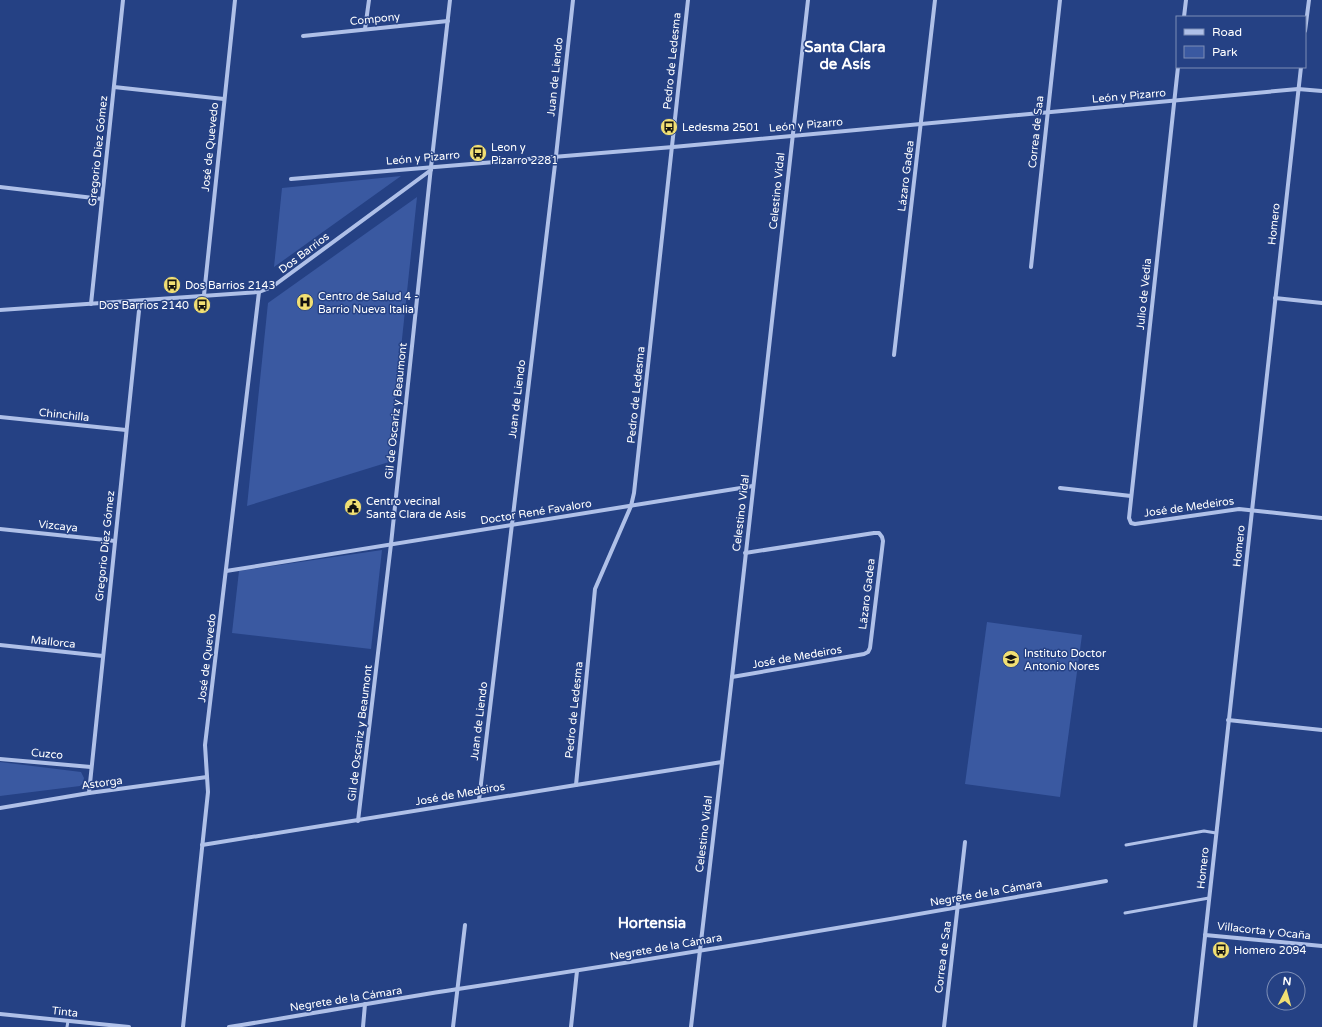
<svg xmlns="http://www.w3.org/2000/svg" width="1322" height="1027" font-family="'Varela Round',sans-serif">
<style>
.green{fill:#3a59a1}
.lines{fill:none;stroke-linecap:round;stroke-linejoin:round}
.lane{stroke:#afc0e8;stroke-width:3}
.street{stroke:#afc0e8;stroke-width:4}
.labels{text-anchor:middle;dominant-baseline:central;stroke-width:3;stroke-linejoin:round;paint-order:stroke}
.street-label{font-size:11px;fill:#fff;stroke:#254184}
.poi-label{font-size:11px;fill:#fff;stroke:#254184;text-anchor:start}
.district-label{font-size:15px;font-weight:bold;fill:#fff;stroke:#254184}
</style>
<rect width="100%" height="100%" fill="#254184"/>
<g class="green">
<polygon points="401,176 274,267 282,188"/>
<polygon points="417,197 389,462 247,506 268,303"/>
<polygon points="382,550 371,649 232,633 239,571"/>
<polygon points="987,622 1082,635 1060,797 965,784"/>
<polygon points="0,762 81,772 84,778 83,783 80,786 0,796"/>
</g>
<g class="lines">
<g class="lane">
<polyline points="1126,845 1204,831 1216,833"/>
<polyline points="1125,913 1209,898"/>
<polyline points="67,1027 68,1021"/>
</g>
<g class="street">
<polyline points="1184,17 1186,0"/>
<polyline points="365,29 369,0"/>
<polyline points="1305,31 1309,0"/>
<polyline points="303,36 448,21"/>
<polyline points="1178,67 1129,518 1131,523 1135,524 1239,509 1322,518"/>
<polyline points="114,87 224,99"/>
<polyline points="291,179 673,147 1298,89 1322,91"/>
<polyline points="0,187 102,199"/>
<polyline points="1031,267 1060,0"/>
<polyline points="204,295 235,0"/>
<polyline points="1275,298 1322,303"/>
<polyline points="91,304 123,0"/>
<polyline points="0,310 259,292 272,287 431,170"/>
<polyline points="894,355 935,0"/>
<polyline points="0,417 126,430"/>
<polyline points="1060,488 1131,496"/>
<polyline points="0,529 115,541"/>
<polyline points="226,571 753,486"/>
<polyline points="0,645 103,656"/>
<polyline points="732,677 864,654 868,652 870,648 883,541 882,537 879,533 874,533 745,553"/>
<polyline points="1228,720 1322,730"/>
<polyline points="0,759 91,767"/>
<polyline points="576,785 595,589 631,506 634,493 688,0"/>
<polyline points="89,793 140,301"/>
<polyline points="479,800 556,156 573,0"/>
<polyline points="0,808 89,793 207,777"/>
<polyline points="358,821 391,544 431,167 450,0"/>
<polyline points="202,845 576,785 722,762"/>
<polyline points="1205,935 1322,946"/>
<polyline points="0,1014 129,1027"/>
<polyline points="183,1027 208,792 205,745 259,292"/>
<path d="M229,1027C305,1015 381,1001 458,989C674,956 890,920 1106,881"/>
<polyline points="363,1027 365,1004"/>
<polyline points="453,1027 465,925"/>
<polyline points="571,1027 577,971"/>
<polyline points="691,1027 732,677 808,0"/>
<polyline points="944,1027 965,842"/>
<polyline points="1195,1027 1301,67"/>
</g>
</g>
<defs>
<symbol id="bus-disc" viewBox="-11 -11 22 22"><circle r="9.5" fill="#f1df73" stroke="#254184"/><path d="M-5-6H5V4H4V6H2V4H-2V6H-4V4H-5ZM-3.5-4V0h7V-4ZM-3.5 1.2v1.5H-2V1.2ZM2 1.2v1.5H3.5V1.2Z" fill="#111"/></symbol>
<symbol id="hospital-disc" viewBox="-11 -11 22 22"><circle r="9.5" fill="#f1df73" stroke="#254184"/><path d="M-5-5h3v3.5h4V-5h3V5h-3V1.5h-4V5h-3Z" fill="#111"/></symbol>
<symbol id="civic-disc" viewBox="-11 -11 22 22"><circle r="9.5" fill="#f1df73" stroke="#254184"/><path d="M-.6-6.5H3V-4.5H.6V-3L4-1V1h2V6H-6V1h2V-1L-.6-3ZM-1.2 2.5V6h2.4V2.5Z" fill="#111"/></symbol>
<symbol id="university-disc" viewBox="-11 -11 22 22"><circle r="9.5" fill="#f1df73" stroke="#254184"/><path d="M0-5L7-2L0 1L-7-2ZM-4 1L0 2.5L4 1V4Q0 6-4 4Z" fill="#111"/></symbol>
</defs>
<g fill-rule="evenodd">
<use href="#bus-disc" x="659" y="117" width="20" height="20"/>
<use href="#bus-disc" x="468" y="143" width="20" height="20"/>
<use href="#bus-disc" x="162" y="275" width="20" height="20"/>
<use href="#hospital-disc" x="295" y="292" width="20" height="20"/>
<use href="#bus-disc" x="192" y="295" width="20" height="20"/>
<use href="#civic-disc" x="343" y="497" width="20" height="20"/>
<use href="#university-disc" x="1001" y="649" width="20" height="20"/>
<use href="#bus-disc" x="1211" y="940" width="20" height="20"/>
</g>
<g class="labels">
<g class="street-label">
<text transform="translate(375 19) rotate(-6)">Compony</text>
<text transform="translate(672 61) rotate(-84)">Pedro de Ledesma</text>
<text transform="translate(555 77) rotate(-84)">Juan de Liendo</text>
<text transform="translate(1129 96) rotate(-5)">León y Pizarro</text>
<text transform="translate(806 125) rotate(-5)">León y Pizarro</text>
<text transform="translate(1036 132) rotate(-84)">Correa de Saa</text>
<text transform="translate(210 147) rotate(-84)">José de Quevedo</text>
<text transform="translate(98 151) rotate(-84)">Gregorio Diez Gómez</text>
<text transform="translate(423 158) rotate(-5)">León y Pizarro</text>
<text transform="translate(906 176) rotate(-83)">Lázaro Gadea</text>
<text transform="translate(777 191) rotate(-84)">Celestino Vidal</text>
<text transform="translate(1274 224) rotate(-84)">Homero</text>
<text transform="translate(304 253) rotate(-37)">Dos Barrios</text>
<text transform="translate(1144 294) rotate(-84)">Julio de Vedia</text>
<text transform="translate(636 395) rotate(-84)">Pedro de Ledesma</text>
<text transform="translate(517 399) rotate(-83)">Juan de Liendo</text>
<text transform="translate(396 411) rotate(-84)">Gil de Oscariz y Beaumont</text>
<text transform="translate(64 415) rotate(6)">Chinchilla</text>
<text transform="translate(1189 507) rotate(-8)">José de Medeiros</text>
<text transform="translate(536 512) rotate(-9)">Doctor René Favaloro</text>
<text transform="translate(741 513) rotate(-83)">Celestino Vidal</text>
<text transform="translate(58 526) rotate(6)">Vizcaya</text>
<text transform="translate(105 546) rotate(-84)">Gregorio Diez Gómez</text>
<text transform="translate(1239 546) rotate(-84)">Homero</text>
<text transform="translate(867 594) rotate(-83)">Läzaro Gadea</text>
<text transform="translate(53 642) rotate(6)">Mallorca</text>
<text transform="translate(797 657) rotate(-10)">José de Medeiros</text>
<text transform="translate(207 658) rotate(-83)">José de Quevedo</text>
<text transform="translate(574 710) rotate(-84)">Pedro de Ledesma</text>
<text transform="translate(479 721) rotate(-83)">Juan de Liendo</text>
<text transform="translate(360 733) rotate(-83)">Gil de Oscariz y Beaumont</text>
<text transform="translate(47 754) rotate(5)">Cuzco</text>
<text transform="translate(102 783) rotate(-8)">Astorga</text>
<text transform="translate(460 794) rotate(-10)">José de Medeiros</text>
<text transform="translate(704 834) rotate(-83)">Celestino Vidal</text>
<text transform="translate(1203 868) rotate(-84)">Homero</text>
<text transform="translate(986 893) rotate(-10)">Negrete de la Cámara</text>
<text transform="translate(1264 931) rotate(6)">Villacorta y Ocaña</text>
<text transform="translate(666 947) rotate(-10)">Negrete de la Cámara</text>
<text transform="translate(943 957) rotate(-83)">Correa de Saa</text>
<text transform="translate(346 999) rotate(-9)">Negrete de la Cámara</text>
<text transform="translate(65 1012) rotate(6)">Tinta</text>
</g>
<g class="poi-label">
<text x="682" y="127">Ledesma 2501</text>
<text x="491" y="147">Leon y<tspan x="491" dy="13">Pizarro 2281</tspan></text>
<text x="185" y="285">Dos Barrios 2143</text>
<text x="318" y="296">Centro de Salud 4 -<tspan x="318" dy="13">Barrio Nueva Italia</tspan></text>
<text x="189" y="305" text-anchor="end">Dos Barrios 2140</text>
<text x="366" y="501">Centro vecinal<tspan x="366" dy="13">Santa Clara de Asis</tspan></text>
<text x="1024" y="653">Instituto Doctor<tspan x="1024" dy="13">Antonio Nores</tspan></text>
<text x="1234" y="950">Homero 2094</text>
</g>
<g class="district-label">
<text x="845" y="47">Santa Clara<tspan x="845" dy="17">de Asís</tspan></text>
<text x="652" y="923">Hortensia</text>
</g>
</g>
<rect x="1176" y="16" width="130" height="52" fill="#254184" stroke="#7c8db5"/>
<rect x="1184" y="29" width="20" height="6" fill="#afc0e8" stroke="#7c8db5"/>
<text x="1212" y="36" font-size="12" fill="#ffffff">Road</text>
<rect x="1184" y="46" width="20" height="12" fill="#3a59a1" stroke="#7c8db5"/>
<text x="1212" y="56" font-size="12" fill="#ffffff">Park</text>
<g transform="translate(1286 991) rotate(6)"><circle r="19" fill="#254184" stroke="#7c8db5"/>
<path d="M0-3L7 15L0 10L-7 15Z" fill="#f1df73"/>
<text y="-6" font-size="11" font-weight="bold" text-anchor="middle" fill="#ffffff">N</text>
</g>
</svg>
